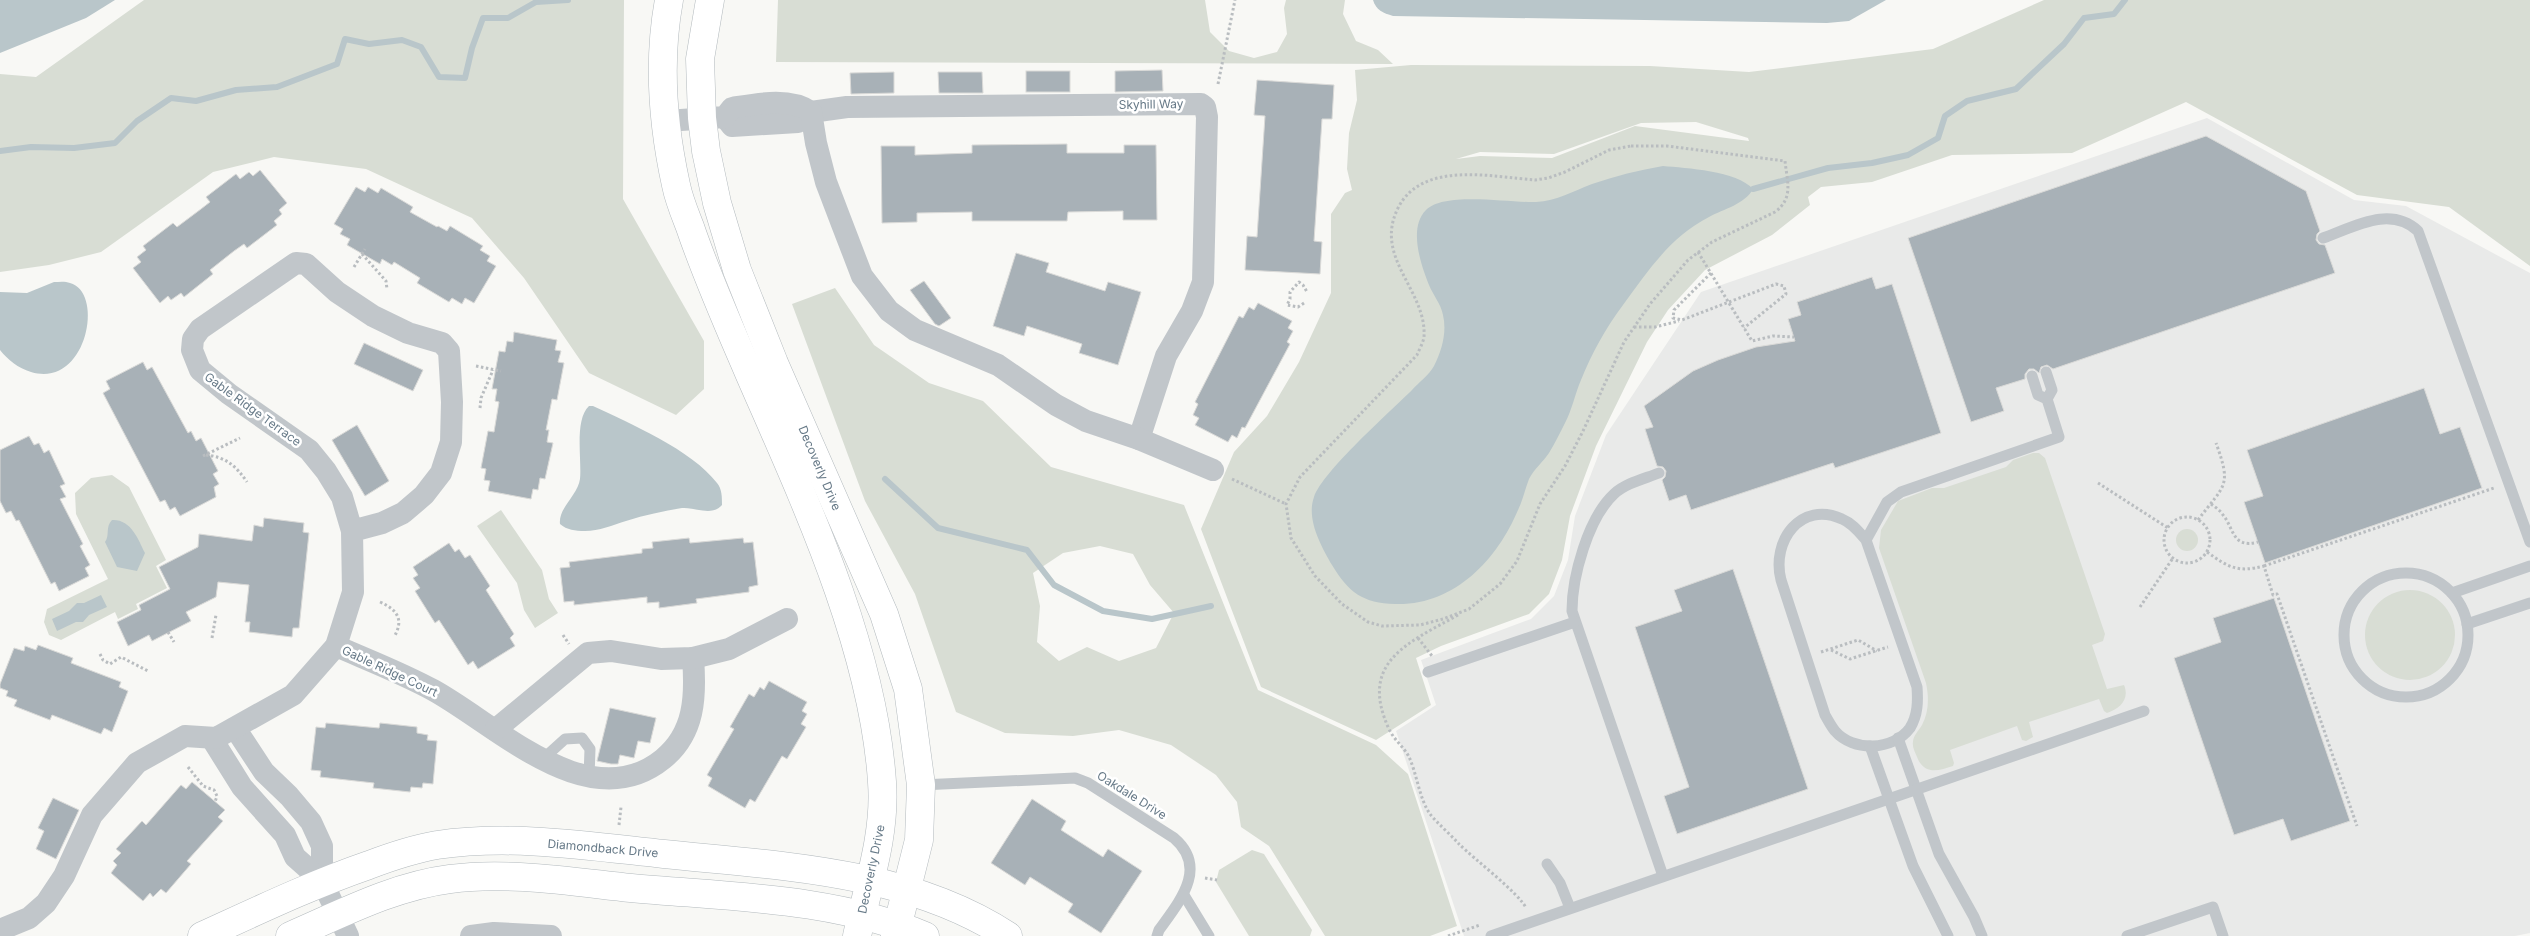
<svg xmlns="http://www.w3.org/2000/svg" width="2530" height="936" font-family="Inter,sans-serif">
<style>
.built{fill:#e9eae9}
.green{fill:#d8ddd4;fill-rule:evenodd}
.water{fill:#b9c6ca}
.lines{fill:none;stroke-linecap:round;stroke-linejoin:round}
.stream{stroke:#b9c6ca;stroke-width:6}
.building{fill:#a8b1b7;stroke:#dadad8}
.secondary-casing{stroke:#b3babe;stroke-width:29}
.path{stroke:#b9bdc0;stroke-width:3;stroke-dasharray:2.5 2.5;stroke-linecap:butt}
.lane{stroke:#c1c6ca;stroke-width:11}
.street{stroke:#c1c6ca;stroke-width:22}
.secondary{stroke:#fff;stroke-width:28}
.labels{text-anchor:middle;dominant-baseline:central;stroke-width:5;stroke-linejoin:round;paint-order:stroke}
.street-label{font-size:12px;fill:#667987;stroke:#fff}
</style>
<rect width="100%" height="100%" fill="#f8f8f5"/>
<polygon class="built" points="2207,118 2354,200 2406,206 2530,273 2530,933 2515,936 1464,936 1396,731 1436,705 1421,660 1531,619 1554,596 1568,560 1575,516 1606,435 1701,292"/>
<g class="green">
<polygon points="144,0 624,0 623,199 704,341 704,389 676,415 589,373 524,278 472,218 366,169 274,157 213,172 101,252 49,265 0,272 0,74 36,77"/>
<polygon points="778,0 1205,0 1210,32 1229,51 1254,58 1277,52 1287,34 1284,8 1286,0 1345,0 1343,14 1356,41 1378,50 1393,64 776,62"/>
<path d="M2044,0H2530V266L2449,207L2357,195L2186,102L2072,153L1952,155L1872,182L1821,187L1808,197L1810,205L1772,235L1705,270L1668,310L1647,342L1596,446L1570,516L1562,560L1549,594L1529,614L1441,646L1416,658L1431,705L1376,740L1261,687L1201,529L1234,452L1267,416L1299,362L1331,293V214L1345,193L1352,190L1347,169L1349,133L1357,100L1355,70L1411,65L1650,66L1749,72L1933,49ZM1696,122L1748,138L1749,141L1635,126L1552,158L1480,156L1456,159L1480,152L1554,154L1641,123Z"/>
<path d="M835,288L874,345L929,383L983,401L1051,467L1184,505L1258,690L1376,745L1408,774L1457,926L1430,936H1325L1269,846L1241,827L1237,802L1216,775L1171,745L1119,730L1073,736L1005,733L956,712L915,594L865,501L792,304ZM1100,546L1133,554L1150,585L1174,613L1156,648L1119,661L1087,647L1059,661L1037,642L1040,606L1033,573L1063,553Z"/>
<path d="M2033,453H2039L2045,458L2105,634L2103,641L2092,645L2107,689L2124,685C2130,699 2120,709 2107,713L2104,711L2099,699L2029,722L2033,737L2026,741L2022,740L2017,726L1950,750L1954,763L1953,766C1938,771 1924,775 1917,757C1915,752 1912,747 1913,742C1913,736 1919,730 1922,725C1929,712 1929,697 1926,683L1879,548L1881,530L1898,501L1932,488H1944L2006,467L2013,460Z"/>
<polygon points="112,475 129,487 166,560 156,566 167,588 136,604 138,609 118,619 115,612 61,640 49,635 44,622 47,609 108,579 76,514 75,493 91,478"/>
<polygon points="501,510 542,570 549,599 558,613 535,628 524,610 517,583 477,526"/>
<circle cx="2187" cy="540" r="11"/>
<circle cx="2410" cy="635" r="45"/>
<polygon points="1252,850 1264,854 1312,930 1310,936 1249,936 1216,882 1219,870"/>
</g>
<g class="water">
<polygon points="0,0 115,0 86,18 0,53"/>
<path d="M1373,0H1886L1849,21L1827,23L1393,16C1383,13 1376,10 1373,0Z"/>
<path d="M1663,166C1686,168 1737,171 1753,189C1745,204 1724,209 1709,217C1670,237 1648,271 1623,305C1605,329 1592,353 1581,380C1575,394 1572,410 1565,423C1560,433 1555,443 1549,453C1543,462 1534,469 1529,479C1525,489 1523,500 1518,510C1497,560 1454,606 1395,604C1363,603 1349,593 1332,565C1321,546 1306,519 1314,497C1323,471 1390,412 1412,390C1419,382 1429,375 1434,366C1442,350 1447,332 1443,315C1441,304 1433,295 1429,285C1421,265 1408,228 1426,210C1444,191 1511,203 1536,202C1557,201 1573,191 1592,184C1615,176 1639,170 1663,166Z"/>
<path d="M54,282C59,282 65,281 70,283C105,292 87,389 31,372C18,368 8,360 0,350V292L27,293Z"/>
<path d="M589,406H593C629,423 692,450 717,483C722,489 722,497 722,505C711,517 696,507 682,508C663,511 645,515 626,521C613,525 599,531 585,531C575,531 567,530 560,524C558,508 578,495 580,479C582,460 574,420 589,406Z"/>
<path d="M112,520C131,519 138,539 145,553L137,571L117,567L105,542C110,536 105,527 112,520Z"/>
<polygon points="101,595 107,607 89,615 83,622 76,622 57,631 52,619 69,611 77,603 84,603"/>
</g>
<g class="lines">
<g class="stream">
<polyline points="0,151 31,147 74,148 115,143 137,121 171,98 196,101 236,90 277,87 337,64 345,39 369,44 402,40 421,47 439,77 465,78 472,48 483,18 508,18 536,2 568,0"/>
<polyline points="1753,189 1828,168 1872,163 1908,155 1938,138 1945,116 1967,101 2016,89 2064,44 2084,18 2114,14 2125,0"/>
<polyline points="885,479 938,528 1027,550 1054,585 1103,611 1152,619 1211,606"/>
</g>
</g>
<g class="building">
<polygon points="1162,70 1163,91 1115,92 1115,71"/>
<rect x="1026" y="71" width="44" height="21"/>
<polygon points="894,72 894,93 851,94 850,73"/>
<polygon points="938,72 982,72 983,93 939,93"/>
<polygon points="1257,80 1334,85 1332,119 1322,119 1314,241 1322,242 1320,274 1245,270 1247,236 1257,237 1265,116 1254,115"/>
<polygon points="2206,136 2306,191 2320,231 2317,234 2316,240 2319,244 2325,245 2335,273 2053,369 2047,365 2041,367 2039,373 2034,369 2029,369 2025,374 2025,379 1996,388 2004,411 1971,422 1908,238"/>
<polygon points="1067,144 1067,153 1124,153 1124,145 1156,145 1157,220 1123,220 1123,211 1068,212 1067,221 972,221 972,212 917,213 917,222 882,223 881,146 915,146 915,155 972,153 972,145"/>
<polygon points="260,170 287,203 279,210 282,214 274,221 277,225 247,248 244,244 234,251 210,270 213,274 184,297 181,293 171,300 168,296 160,303 133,268 141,262 137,257 146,250 143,246 173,223 177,227 201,209 210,202 206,197 236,174 240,179 249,172 253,176"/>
<polygon points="356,187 365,192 368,187 378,193 381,188 413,207 410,212 437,227 438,226 447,231 450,226 483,246 480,250 490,256 487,261 496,266 474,303 465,298 462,304 452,298 449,302 417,283 420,278 394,262 392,265 382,259 380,264 347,245 350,239 340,234 343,229 334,224"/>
<polygon points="1016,253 1049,263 1046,272 1105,291 1108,282 1141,292 1118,365 1079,353 1082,344 1027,326 1024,336 993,326"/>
<polygon points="1872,277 1876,289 1892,284 1941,433 1835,468 1833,463 1691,510 1686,495 1669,501 1662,480 1665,477 1666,471 1663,467 1657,466 1645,429 1653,427 1644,406 1693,371 1718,360 1756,347 1795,341 1788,319 1801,315 1797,302"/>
<polygon points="924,281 951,318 939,326 935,324 910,290"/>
<polygon points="1258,303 1292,321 1288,328 1293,331 1287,342 1290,344 1245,428 1242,427 1237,438 1232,435 1228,442 1195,425 1199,418 1193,415 1198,404 1195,402 1239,316 1243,318 1249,307 1254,310"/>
<polygon points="514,332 557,340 555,350 561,351 558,362 564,363 557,400 552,399 546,430 549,430 547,442 553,443 545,479 540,478 538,490 533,489 531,499 488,491 490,481 484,480 486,469 481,468 488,431 494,432 499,402 495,401 497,389 492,389 499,351 505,352 507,341 513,342"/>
<polygon points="364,343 423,370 413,391 354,364"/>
<polygon points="143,362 147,370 152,367 188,433 191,431 196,441 201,438 218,471 213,474 219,484 214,487 216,497 180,516 175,507 170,510 165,500 160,502 103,393 110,389 106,381"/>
<polygon points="2424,388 2440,434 2460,427 2482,488 2265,563 2244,502 2263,496 2247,450"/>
<polygon points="357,425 389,481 365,496 332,440"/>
<polygon points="29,436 34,445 39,443 44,453 49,450 65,484 60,486 66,497 60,499 83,544 80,546 90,565 85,568 89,576 59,591 55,582 51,584 19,520 16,521 11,511 6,513 0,501 0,450"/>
<polygon points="264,518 304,523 303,532 309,533 299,628 293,628 292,637 249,632 250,622 245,622 249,585 218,582 216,597 186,612 191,621 152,641 149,635 128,646 117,622 141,610 139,605 170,589 159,567 198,547 199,534 252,541 254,525 263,527"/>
<polygon points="689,538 690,543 743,538 744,543 753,542 758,585 749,587 749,592 696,599 697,603 659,608 659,602 647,603 647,597 574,605 574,601 564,602 560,568 570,567 569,562 642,553 642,549 653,548 652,542"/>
<polygon points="449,543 455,552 459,549 465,558 470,555 490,586 486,590 514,634 510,638 515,646 478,669 473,661 468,665 439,620 435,623 415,591 420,588 413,578 418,575 413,567"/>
<polygon points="1733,569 1808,789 1677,834 1664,796 1689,787 1635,627 1682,611 1674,590"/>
<polygon points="2274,598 2350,821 2291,841 2283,819 2234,835 2174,658 2221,642 2213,618"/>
<polygon points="38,645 73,658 71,663 121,682 119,687 128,691 112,732 104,728 101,734 52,715 50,720 14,706 17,700 6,696 8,691 0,688 0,684 14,648 24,651 25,646 36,650"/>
<polygon points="769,681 807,702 802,711 807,714 801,724 806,727 787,759 782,756 755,802 750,799 745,808 708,786 712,778 707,775 734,729 730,727 749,694 754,697 760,687 764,690"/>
<polygon points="610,708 656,718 650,743 638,741 634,758 620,755 618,764 611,764 597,761"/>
<polygon points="326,723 379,728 380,723 417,727 417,733 428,735 427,740 437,741 433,784 423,783 422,788 411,787 410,792 373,788 374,783 320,777 321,771 311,770 316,727 325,728"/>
<polygon points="192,782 225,810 218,817 223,821 187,861 191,864 166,893 161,889 153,897 150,893 143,901 111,873 117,865 113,861 121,853 116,849 142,821 146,825 181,785 186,789"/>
<polygon points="53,798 79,810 56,859 36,849 44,831 38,828"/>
<polygon points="1032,799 1066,821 1061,830 1103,857 1108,849 1142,871 1101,933 1068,912 1073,904 1030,877 1025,885 991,863"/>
</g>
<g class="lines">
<defs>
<g id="secondary">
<path d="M669,0C658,60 663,126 676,185C679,200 685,214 690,227C707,277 728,324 749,373C803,497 873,645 882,782C886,834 868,885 857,936"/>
<polyline points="710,0 700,59 702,118 706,151 717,203 737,270 774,363 884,614 908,689 921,785 919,840 895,936"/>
<path d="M202,936C257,911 311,885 369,865C390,857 414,849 437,845C512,834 589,846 664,854C780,866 907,870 1008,936"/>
<path d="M290,936C341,914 394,886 450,879C507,871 574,882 631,888C728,897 834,897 925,936"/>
</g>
</defs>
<use href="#secondary" class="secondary-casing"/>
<g class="path">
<polyline points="1218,84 1235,0"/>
<path d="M1631,146H1667L1785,161C1787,181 1794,198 1775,212L1712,242L1688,260L1650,304L1624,342L1583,431L1565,466L1540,504L1517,561L1500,584L1469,609L1443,619L1420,625L1382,626L1368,622L1342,604L1315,576L1291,538L1286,504L1300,477L1417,355C1419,350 1423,343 1424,337C1427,290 1373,258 1398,208C1422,160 1493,177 1535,180L1548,178L1565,172L1609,150Z"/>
<polyline points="1698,252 1752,341 1773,336 1794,337"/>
<polyline points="362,254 386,281 387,289"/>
<polyline points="354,267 365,249"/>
<polyline points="1711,273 1674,310 1673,318 1682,320 1776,284 1784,286 1786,294 1744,328"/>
<polyline points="1304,303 1298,307 1287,305 1290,299 1290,292 1299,282 1303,285 1307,292"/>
<polyline points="1634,327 1655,327 1679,321"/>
<polyline points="476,366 501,371"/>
<polyline points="480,408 481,398 493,370"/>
<path d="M206,455C226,457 236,466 247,482"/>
<polyline points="203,456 240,438"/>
<polyline points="1232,479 1286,504"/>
<polyline points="2098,483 2168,528"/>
<path d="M2211,504C2215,507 2220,510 2223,515C2234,528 2232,549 2258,542"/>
<circle cx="2187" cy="540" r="23"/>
<path d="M2198,520C2225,484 2232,487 2216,443"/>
<path d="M2207,552C2228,567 2237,573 2264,566L2273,595L2277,594L2357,826"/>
<polyline points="2264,566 2494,488"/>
<path d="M380,602C398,610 404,620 394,637"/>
<polyline points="2140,607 2173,558"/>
<path d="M1458,615C1408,643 1358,662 1389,729C1394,740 1404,747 1409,757C1417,774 1419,798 1430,814C1438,824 1450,834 1459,844C1474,859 1520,894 1526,908"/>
<polyline points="168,632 174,642"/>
<polyline points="563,635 569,644"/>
<polyline points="212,638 216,615"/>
<polyline points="1418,638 1432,656"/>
<polyline points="1831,650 1850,659 1888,647"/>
<polyline points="1821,652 1858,640 1877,651"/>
<polyline points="100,654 103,660 110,664 121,657 148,671"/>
<polyline points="188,767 203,786 214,790 217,796 215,802"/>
<polyline points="619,825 621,807"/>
<polyline points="1205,878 1217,880"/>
<polyline points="1448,936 1480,925"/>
</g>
<g class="lane">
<path d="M2323,238C2354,227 2390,205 2418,231L2530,542"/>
<polyline points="2046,372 2052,390 2047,399"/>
<path d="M1659,473C1644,479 1626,483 1614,494C1588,518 1572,577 1572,611L1663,876"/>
<path d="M1866,540C1859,532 1852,523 1842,519C1801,500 1771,541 1781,580L1825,715C1828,720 1831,726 1835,731C1853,752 1893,751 1910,728C1918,715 1918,701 1917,687L1866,540L1887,502L1901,492L2059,437L2047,399L2038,395L2032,376"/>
<circle cx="2406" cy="635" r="62"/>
<polyline points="2452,593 2530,566"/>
<polyline points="2467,624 2530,603"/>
<polyline points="1428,672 1575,622"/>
<polyline points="1898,738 1939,854 1974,917 1982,936"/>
<polyline points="1870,746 1913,866 1948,936"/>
<polyline points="544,758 565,739 582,738 590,749 589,777"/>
<path d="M921,785L1075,778L1088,783L1174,838C1209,868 1179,902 1159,930L1157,936"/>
<polyline points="1547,864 1560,883 1570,908"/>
<polyline points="1184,895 1209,936"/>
<polyline points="1491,936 2144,711"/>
<polyline points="2127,936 2213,907 2223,936"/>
</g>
<g class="street">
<polyline points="725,117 732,126 798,122 811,112 847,107 1201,104 1205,107 1207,117 1203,282 1192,311 1166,356 1139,439"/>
<path d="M666,121L725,117L732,108C757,104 789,97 811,112L816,143L826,182L842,224L862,276L889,311L915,330L998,365L1056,405L1086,421L1139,439L1213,470"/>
<path d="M336,646C368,660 402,673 433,690C497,725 589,819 663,759C695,733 696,696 693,658"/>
<polyline points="235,728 264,772 289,796 311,822 322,846 322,881"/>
<polyline points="495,730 588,653 611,651 661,659 693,658 729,649 787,619"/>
<polyline points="212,739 242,787 285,835 295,857 322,881 348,936"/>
<polyline points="0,930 29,918 46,903 64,876 92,815 137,763 185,736 216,738 293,695 336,646 353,592 352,531 342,497 326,471 309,450 229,394 200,370 192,350 193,339 200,329 296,263 306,264 337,292 373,316 408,333 442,343 449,351 452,402 451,442 441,473 424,495 403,513 382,523 352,531"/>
<polyline points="471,936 494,933 551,936"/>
</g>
<use href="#secondary" class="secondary"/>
</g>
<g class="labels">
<g class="street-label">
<text transform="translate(1151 104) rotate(-1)">Skyhill Way</text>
<text transform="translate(253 409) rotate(36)">Gable Ridge Terrace</text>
<text transform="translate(820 468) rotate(67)">Decoverly Drive</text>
<text transform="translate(390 671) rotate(25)">Gable Ridge Court</text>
<text transform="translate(1132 795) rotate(32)">Oakdale Drive</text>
<text transform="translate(603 848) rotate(5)">Diamondback Drive</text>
<text transform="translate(871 869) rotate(-78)">Decoverly Drive</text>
</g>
</g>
</svg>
